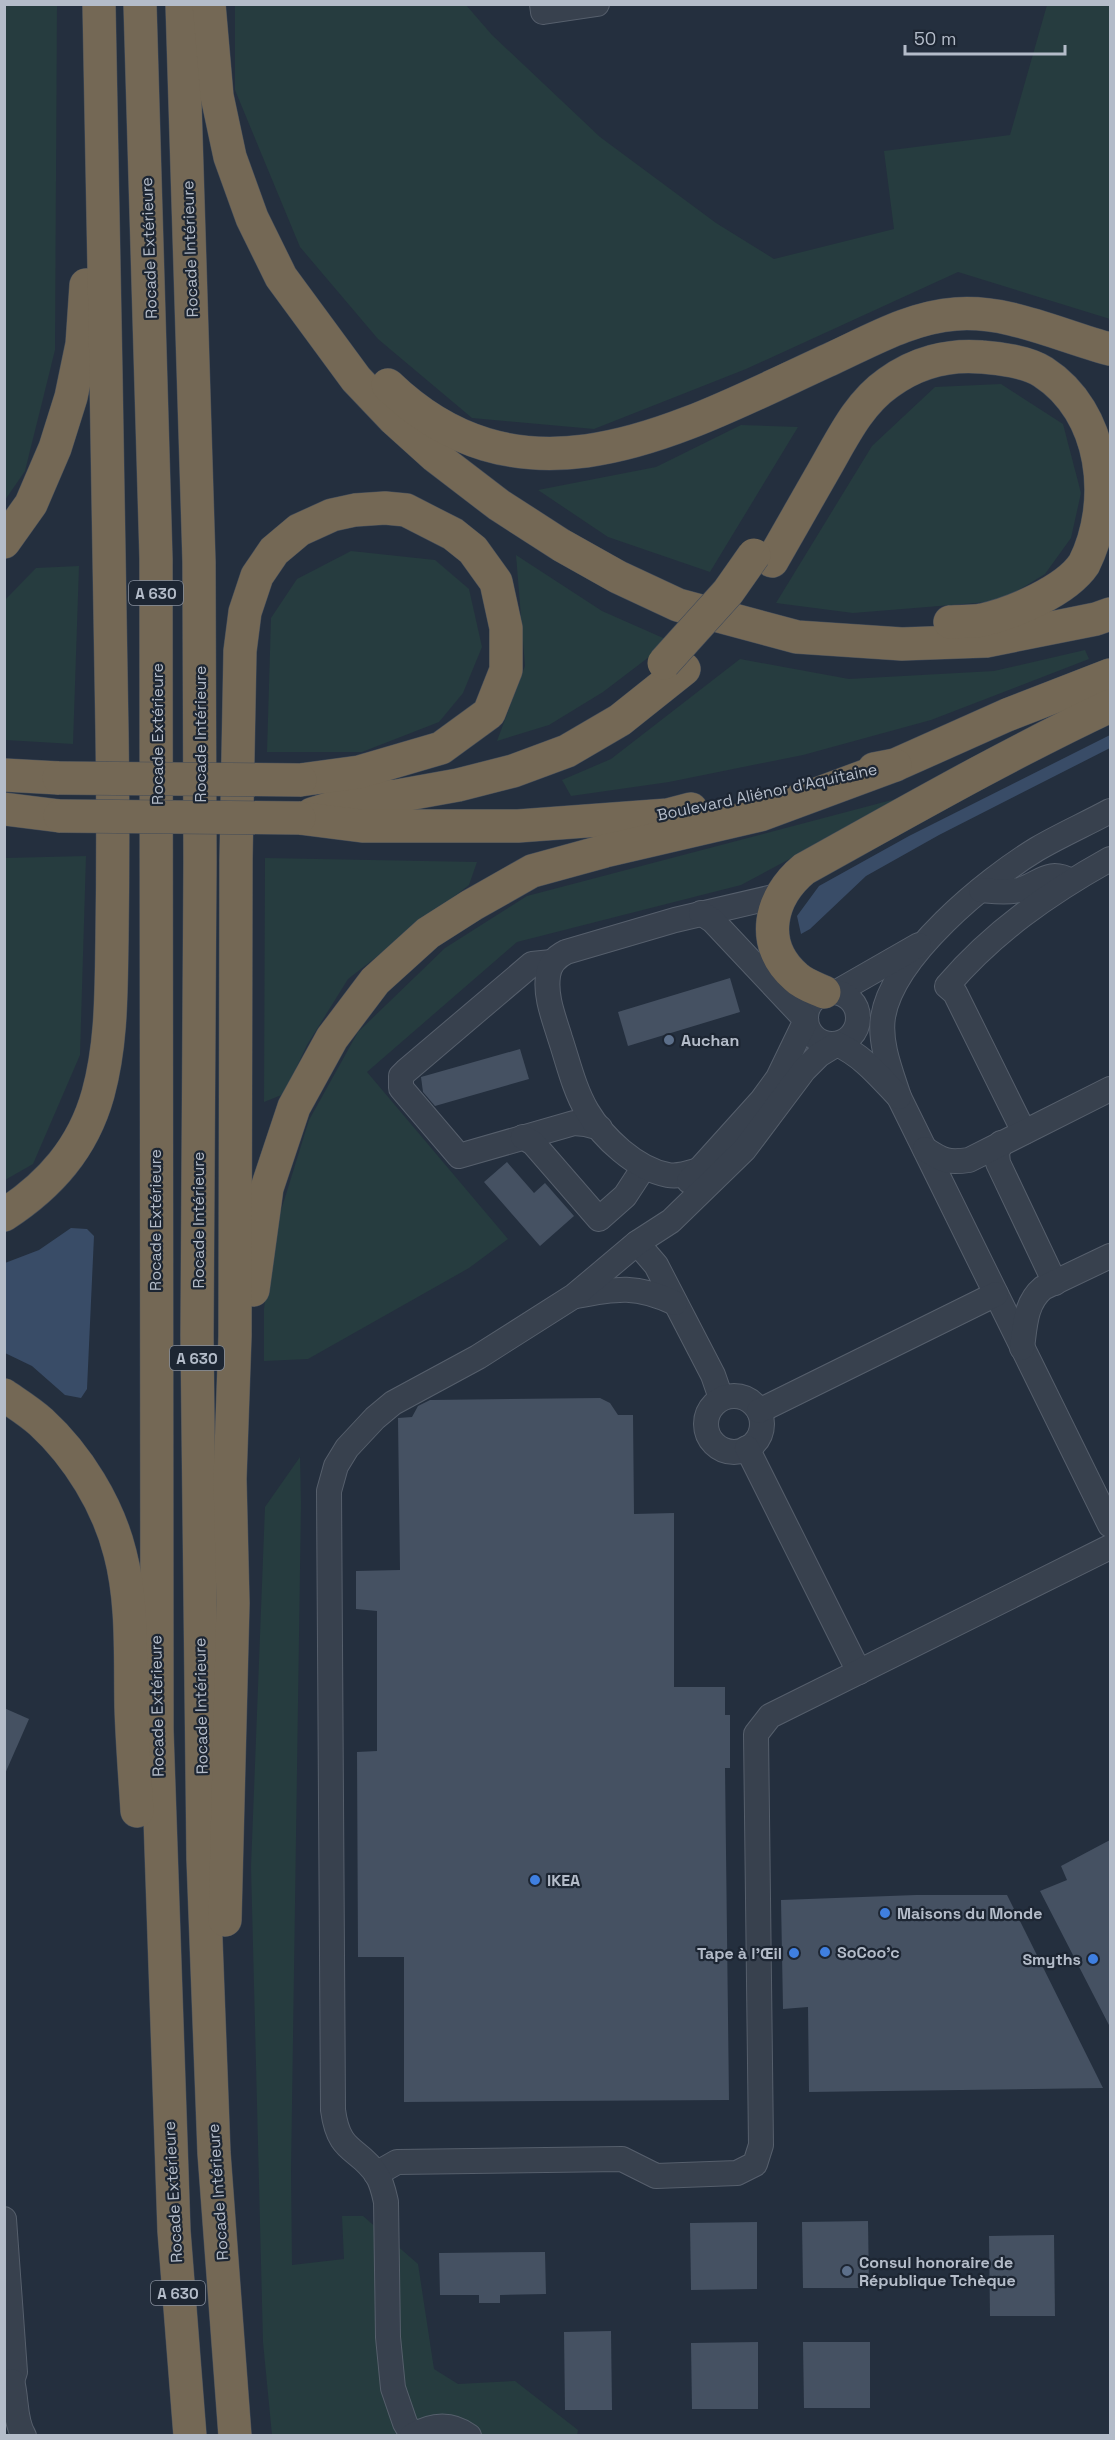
<svg xmlns="http://www.w3.org/2000/svg" width="1115" height="2440" font-family="'Space Grotesk',sans-serif">
<style>
.green{fill:#263c3f}
.water{fill:#394c67}
.building{fill:#455162}
.lines{fill:none;stroke-linecap:round;stroke-linejoin:round}
.minor-casing{stroke:#565f6c;stroke-width:26}
.highway-casing{stroke:#434c59;stroke-width:34}
.minor{stroke:#38414e;stroke-width:24}
.highway{stroke:#746855;stroke-width:33}
.highway-bridge-casing{stroke:#434c59;stroke-width:34;stroke-linecap:butt}
.highway-bridge{stroke:#746855;stroke-width:33}
.service-dot{fill:#5c6f8a;stroke:#1d2633;stroke-width:2}
.shop-dot{fill:#3f7fe0;stroke:#1d2633;stroke-width:2}
.labels{text-anchor:middle;dominant-baseline:central;stroke-width:4.5;stroke-linejoin:round;paint-order:stroke}
.shield{fill:#1d2633;stroke:#878f9c;stroke-width:1.5}
.shield-label{font-size:15px;font-weight:bold;fill:#b4bcc9}
.street-label{font-size:16px;fill:#b4bcc9;stroke:#1d2633}
.poi-label{font-size:16px;font-weight:bold;fill:#b4bcc9;stroke:#1d2633;text-anchor:start}
</style>
<rect width="100%" height="100%" fill="#242f3e"/>
<g class="green">
<polygon points="5,4 57,5 55,350 25,471 5,500"/>
<polygon points="235,5 466,5 492,35 600,137 716,223 774,259 894,229 884,151 1010,135 1047,5 1110,5 1110,319 958,272 746,369 594,429 472,418 378,339 300,247 235,90"/>
<polygon points="1001,384 1063,424 1081,493 1071,538 1045,574 1001,601 853,613 776,603 872,446 935,387"/>
<polygon points="741,425 798,427 710,572 608,537 538,490 656,467"/>
<polygon points="351,551 435,560 469,589 482,647 463,693 439,722 362,752 267,752 271,618 297,579"/>
<polygon points="516,555 602,611 670,641 603,692 549,725 497,741 525,666"/>
<polygon points="79,566 73,744 5,740 5,600 36,568"/>
<polygon points="1085,650 1089,659 931,720 803,755 669,782 571,796 562,780 611,759 740,659 849,679 994,671"/>
<polygon points="907,796 741,885 517,942 367,1072 508,1239 469,1268 308,1359 264,1361 264,1309 274,1233 309,1120 358,1032 445,948 527,896"/>
<polygon points="86,856 80,1055 33,1164 5,1180 5,858"/>
<polygon points="265,858 477,862 469,885 348,979 307,1045 284,1094 264,1102"/>
<polygon points="300,1457 301,1503 291,2171 292,2265 344,2259 342,2216 363,2216 418,2264 434,2369 458,2384 515,2381 578,2430 577,2435 272,2435 263,2342 251,1867 265,1507"/>
</g>
<g class="water">
<polygon points="1110,735 1110,748 939,835 866,876 810,929 801,934 797,916 819,886 909,836"/>
<polygon points="71,1228 87,1229 94,1236 87,1389 81,1398 65,1395 32,1366 5,1353 5,1263 39,1250"/>
</g>
<g class="building">
<polygon points="730,978 740,1012 628,1046 618,1012"/>
<polygon points="520,1049 529,1079 435,1106 423,1092 421,1077"/>
<polygon points="507,1162 534,1193 545,1183 574,1216 540,1246 484,1182"/>
<polygon points="600,1398 610,1403 618,1415 633,1415 634,1514 674,1513 674,1687 725,1687 725,1715 730,1715 730,1768 725,1768 729,2100 404,2102 404,1957 358,1957 357,1752 377,1751 377,1611 356,1609 356,1571 400,1570 398,1418 412,1417 418,1406 430,1400"/>
<polygon points="4,1708 29,1719 4,1776"/>
<polygon points="1110,1840 1110,2027 1040,1891 1067,1880 1061,1866"/>
<polygon points="916,1895 1007,1895 1103,2088 809,2092 808,2007 783,2009 781,1900"/>
<polygon points="868,2221 869,2288 803,2288 802,2222"/>
<polygon points="757,2222 757,2289 691,2290 690,2223"/>
<polygon points="1054,2235 1055,2316 990,2316 989,2236"/>
<polygon points="545,2252 546,2294 500,2295 500,2303 479,2303 479,2295 440,2295 439,2253"/>
<polygon points="611,2331 612,2410 565,2410 564,2332"/>
<polygon points="758,2342 758,2409 692,2409 691,2343"/>
<polygon points="803,2342 870,2342 870,2408 804,2408"/>
</g>
<g class="lines">
<defs>
<g id="minor">
<polyline points="542,4 543,12 597,4"/>
<path d="M1110,811C1086,824 1061,835 1037,849C986,880 893,956 883,1017C879,1043 891,1072 899,1097L1110,1525"/>
<path d="M981,890C993,891 1007,893 1019,890C1040,884 1048,868 1071,881"/>
<polyline points="552,962 532,964 406,1071 401,1076 401,1088 459,1156 574,1123 585,1124 600,1128"/>
<polyline points="837,992 919,945"/>
<circle cx="832" cy="1018" r="26"/>
<path d="M1024,1132L955,993L947,986C993,932 1049,893 1110,859"/>
<polyline points="523,1137 533,1143 599,1219 625,1196 644,1167"/>
<polyline points="1001,1143 997,1153 998,1163 1055,1283"/>
<path d="M925,1149C943,1161 948,1163 969,1160L1110,1089"/>
<path d="M699,1170C689,1173 679,1177 668,1175C636,1169 603,1138 587,1111C574,1089 568,1062 560,1038C554,1018 545,997 548,976C549,964 556,957 566,952L675,920L782,895"/>
<polyline points="689,1181 762,1100 778,1078 806,1020 713,921 701,913"/>
<polyline points="637,1243 656,1265 713,1375 721,1398"/>
<path d="M576,1296C617,1288 637,1285 675,1303"/>
<path d="M1022,1348C1025,1326 1025,1303 1043,1288L1110,1256"/>
<circle cx="734" cy="1424" r="28"/>
<polyline points="759,1411 996,1294"/>
<polyline points="747,1448 859,1672"/>
<polyline points="376,2174 397,2162 622,2159 656,2176 737,2173 755,2164 761,2145 756,1734 770,1716 1110,1547"/>
<polyline points="4,2219 15,2372 12,2381 4,2384"/>
<path d="M12,2381C17,2398 14,2420 24,2436"/>
<path d="M412,2435L405,2423L393,2388L388,2337L386,2202C384,2193 382,2183 377,2175C358,2146 339,2155 333,2110L329,1491L336,1466L347,1448L375,1418L393,1403L478,1357L574,1296L637,1243L671,1221L744,1150L804,1070L819,1055L837,1044C863,1056 879,1076 899,1097"/>
<path d="M412,2436C431,2425 450,2422 469,2436"/>
</g>
<g id="highway">
<polyline points="140,4 156,559 157,1730 174,2231 190,2436"/>
<polyline points="182,4 199,562 200,862 197,1336 203,1859 214,2153 235,2436"/>
<polyline points="209,4 217,96 230,157 252,218 281,277 356,379 394,419 435,456 499,505 561,545 618,577 678,605 797,637 902,644 986,641 1096,619 1110,614"/>
<path d="M388,385C528,520 686,425 833,358C872,340 912,317 956,314C1009,310 1060,336 1110,349"/>
<polyline points="4,542 31,504 55,448 71,397 82,344 86,285"/>
<path d="M772,561C789,531 807,500 824,470C842,439 858,404 888,383C915,363 948,354 982,357C999,358 1028,362 1043,372C1105,412 1115,502 1084,564C1066,591 1013,613 982,620C972,622 960,621 950,622"/>
<polyline points="874,769 895,765 1007,715 1110,675"/>
<polyline points="4,775 59,778"/>
<polyline points="4,809 60,816"/>
<polyline points="312,814 361,799 397,796 458,785 513,771 567,751 620,720 684,669"/>
<polyline points="299,818 362,826 518,826 668,815 691,809"/>
<path d="M824,992C815,988 803,984 796,977C758,944 770,897 804,869C905,813 1006,755 1110,706"/>
<path d="M4,1215C50,1185 83,1148 98,1094C112,1043 111,991 112,939C113,870 113,801 112,732C109,489 103,247 99,4"/>
<polyline points="253,1290 267,1188 294,1107 332,1038 375,981 428,933 472,905 532,871 605,851 760,815 895,765"/>
<path d="M4,1395C17,1404 30,1412 41,1422C78,1456 108,1505 120,1553C133,1602 130,1656 131,1707C132,1742 135,1777 137,1811"/>
<polyline points="225,1920 233,1603 230,1479 235,1336 236,860 240,651 245,612 257,576 274,551 299,530 332,515 355,510 385,508 406,510 453,534 473,550 496,582 506,628 506,670 489,713 441,748 359,772 300,780"/>
</g>
</defs>
<use href="#minor" class="minor-casing"/>
<use href="#highway" class="highway-casing"/>
<use href="#minor" class="minor"/>
<use href="#highway" class="highway"/>
<defs>
<g id="highway-bridge">
<polyline points="664,663 728,592 754,555"/>
<polyline points="59,778 300,780"/>
<polyline points="60,816 299,818"/>
</g>
</defs>
<use href="#highway-bridge" class="highway-bridge-casing"/>
<use href="#highway-bridge" class="highway-bridge"/>
</g>
<g class="service-dot">
<circle cx="669" cy="1040" r="6"/>
<circle cx="847" cy="2271" r="6"/>
</g>
<g class="shop-dot">
<circle cx="535" cy="1880" r="6"/>
<circle cx="885" cy="1913" r="6"/>
<circle cx="825" cy="1952" r="6"/>
<circle cx="794" cy="1953" r="6"/>
<circle cx="1093" cy="1959" r="6"/>
</g>
<g class="labels">
<g class="shield">
<rect x="129" y="581" width="54" height="24" rx="4.5"/>
<rect x="170" y="1346" width="54" height="24" rx="4.5"/>
<rect x="151" y="2281" width="54" height="24" rx="4.5"/>
</g>
<g class="shield-label">
<text x="156" y="593">A 630</text>
<text x="197" y="1358">A 630</text>
<text x="178" y="2293">A 630</text>
</g>
<g class="street-label">
<text transform="translate(149 248) rotate(-92)">Rocade Extérieure</text>
<text transform="translate(190 249) rotate(-92)">Rocade Intérieure</text>
<text transform="translate(157 734) rotate(-90)">Rocade Extérieure</text>
<text transform="translate(200 734) rotate(-90)">Rocade Intérieure</text>
<text transform="translate(767 792) rotate(-12)">Boulevard Aliénor d'Aquitaine</text>
<text transform="translate(155 1220) rotate(-90)">Rocade Extérieure</text>
<text transform="translate(198 1220) rotate(-90)">Rocade Intérieure</text>
<text transform="translate(157 1706) rotate(-91)">Rocade Extérieure</text>
<text transform="translate(201 1706) rotate(-91)">Rocade Intérieure</text>
<text transform="translate(173 2192) rotate(-93)">Rocade Extérieure</text>
<text transform="translate(218 2192) rotate(-94)">Rocade Intérieure</text>
</g>
<g class="poi-label">
<text x="681" y="1040">Auchan</text>
<text x="547" y="1880">IKEA</text>
<text x="897" y="1913">Maisons du Monde</text>
<text x="837" y="1952">SoCoo'c</text>
<text x="782" y="1953" text-anchor="end">Tape à l'Œil</text>
<text x="1081" y="1959" text-anchor="end">Smyths</text>
<text x="859" y="2262">Consul honoraire de<tspan x="859" dy="18">République Tchèque</tspan></text>
</g>
</g>
<rect width="1115" height="2440" fill="none" stroke="#b4bcc9" stroke-width="12"/>
<path d="M905 45v9h160v-9" fill="none" stroke="#b4bcc9" stroke-width="3"/>
<text x="914" y="45" font-size="18" fill="#b4bcc9" stroke="#1d2633" stroke-width="4.5" paint-order="stroke">50 m</text>
</svg>
